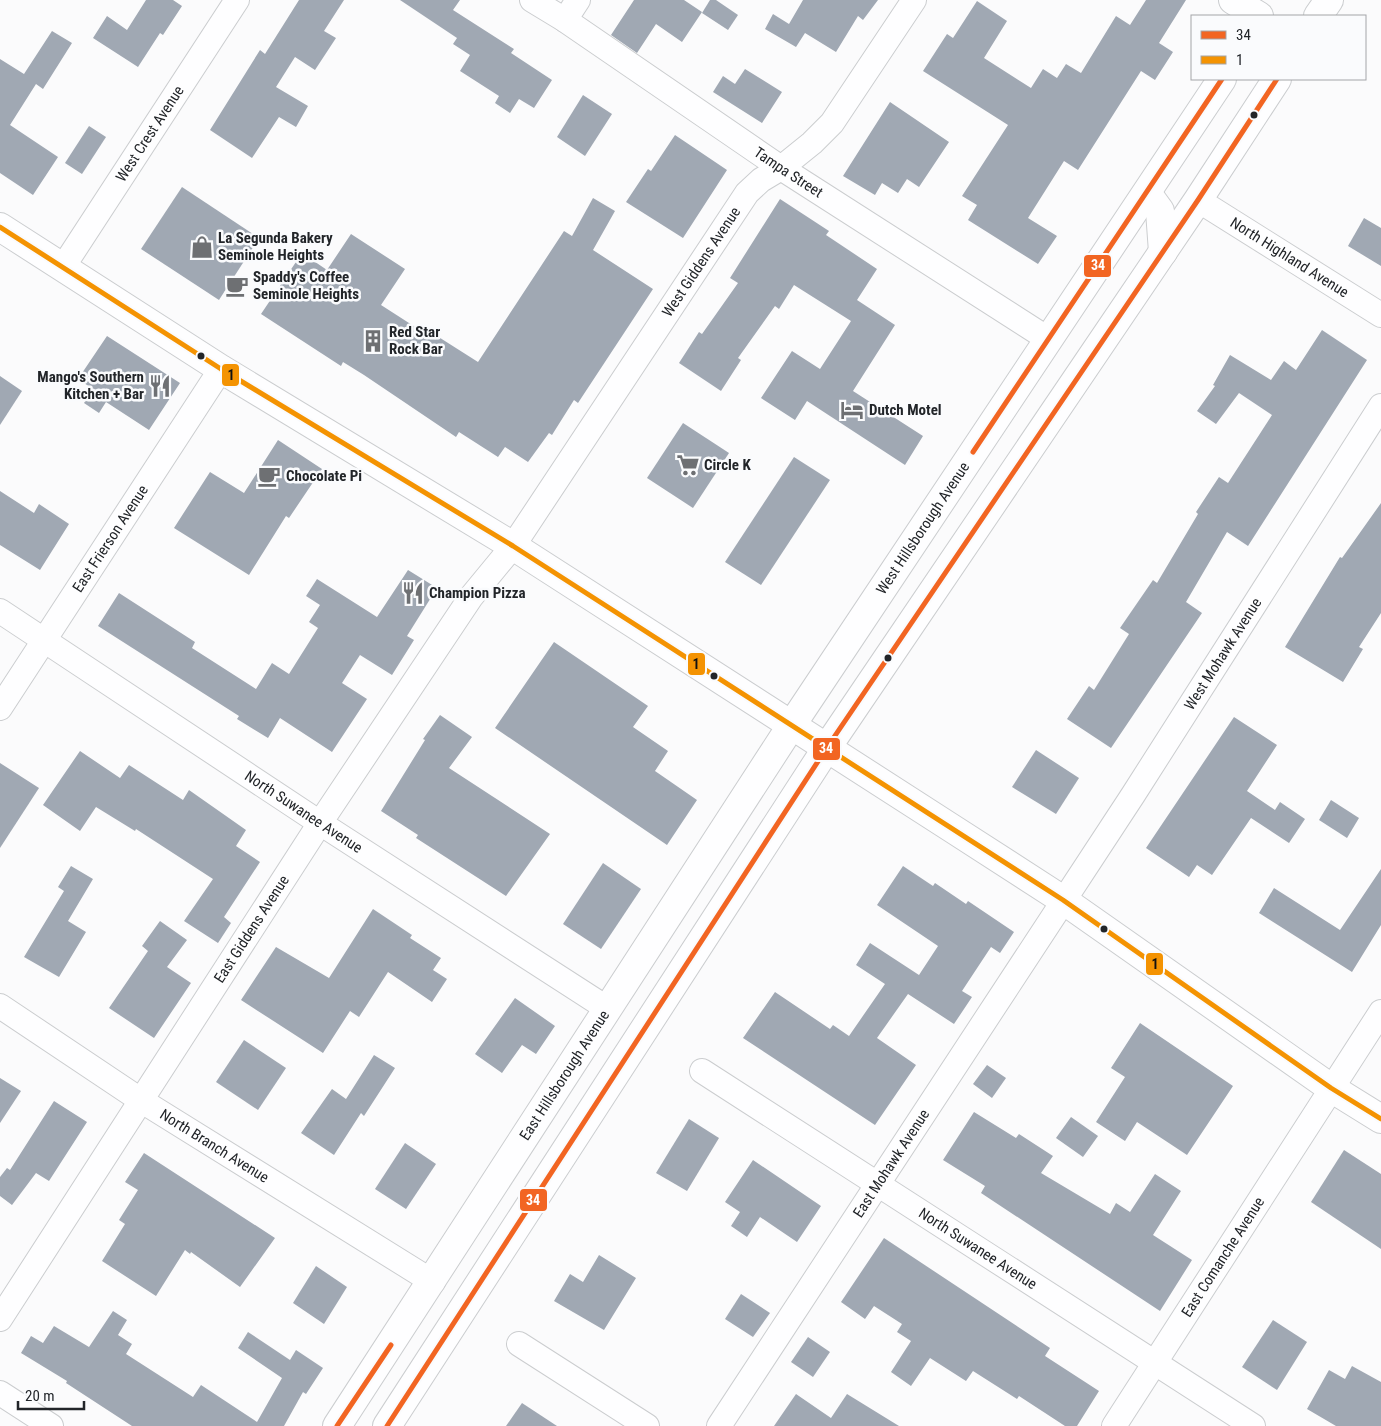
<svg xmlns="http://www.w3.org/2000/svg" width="1381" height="1426" font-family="'Roboto Condensed',sans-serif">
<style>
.building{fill:#a0a8b3}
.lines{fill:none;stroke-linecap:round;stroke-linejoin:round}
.street-casing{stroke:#cbcdcf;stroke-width:26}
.primary-casing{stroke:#cbcdcf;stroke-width:30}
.street{stroke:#fefeff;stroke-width:24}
.primary{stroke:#fefeff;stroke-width:28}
.bus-1-casing{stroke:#fafbfd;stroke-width:9}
.bus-2-casing{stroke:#fafbfd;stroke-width:9}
.bus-1{stroke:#f26522;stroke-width:5}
.bus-2{stroke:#f49302;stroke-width:5}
.bus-dot{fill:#222529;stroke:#fafbfd;stroke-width:2}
.labels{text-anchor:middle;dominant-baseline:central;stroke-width:5;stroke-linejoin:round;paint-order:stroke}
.street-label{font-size:15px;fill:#222529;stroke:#fafbfd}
.poi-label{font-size:15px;font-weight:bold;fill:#222529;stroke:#fafbfd;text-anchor:start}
.line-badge{stroke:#fafbfd;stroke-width:2}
.badge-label{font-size:14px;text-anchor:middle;font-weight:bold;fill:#fff}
.pale-badge-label{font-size:14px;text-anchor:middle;font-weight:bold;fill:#111}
</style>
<rect width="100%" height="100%" fill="#fbfbfc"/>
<g class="building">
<polygon points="146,0 173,0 182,6 163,35 160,33 138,67 93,38 107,16 127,30"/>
<polygon points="299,0 344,0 324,31 336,38 315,70 295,57 276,87 308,106 296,127 279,117 252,158 210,130 260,50 265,54"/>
<polygon points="400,0 460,0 453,10 514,49 511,53 552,80 534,108 519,99 510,113 495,103 499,96 460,71 470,55 453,44 457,38"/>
<polygon points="634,0 684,0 702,12 682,42 656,24 637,53 611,35"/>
<polygon points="710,0 716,0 738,15 728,30 702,13"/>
<polygon points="803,0 878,0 863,20 858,16 836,52 805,33 796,47 765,29 773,14 789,24"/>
<polygon points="1146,0 1186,0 1159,43 1173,52 1155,80 1141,71 1078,170 1064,161 1028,218 1057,236 1038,264 968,220 977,205 962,196 1008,125 923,71 947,34 953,38 977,1 1007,21 984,58 1031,88 1043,69 1057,78 1066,64 1081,73 1116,16 1130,25"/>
<polygon points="52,31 72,43 43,89 36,84 10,125 58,157 33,195 0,173 0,59 24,74"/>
<polygon points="745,69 782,92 762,123 713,92 723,76 735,84"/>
<polygon points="583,95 612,114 585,156 557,137"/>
<polygon points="890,102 949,142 919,187 907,179 898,193 882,183 875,195 843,176"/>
<polygon points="89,126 106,137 82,174 65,163"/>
<polygon points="675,135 727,170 683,238 626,202 648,169 651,171"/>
<polygon points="182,187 259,238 219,300 141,249"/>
<polygon points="593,198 615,211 593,250 653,289 578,403 574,400 552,435 549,433 528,462 505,447 498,457 459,432 456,437 364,375 343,362 341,366 261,314 302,253 327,270 351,234 405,269 381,305 423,332 426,329 478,362 564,231 572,236"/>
<polygon points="780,199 829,231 826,235 877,269 857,300 895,325 853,391 923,436 905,465 807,401 795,420 761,398 792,351 820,369 851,321 794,285 779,309 775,306 738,358 741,360 721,391 679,363 699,332 702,334 738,283 730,278"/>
<polygon points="1364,218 1381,228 1381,266 1348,246"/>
<polygon points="1322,330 1367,360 1248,546 1227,532 1186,602 1202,613 1111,748 1067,719 1089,686 1094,690 1129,634 1120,628 1153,580 1157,583 1198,514 1196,512 1219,477 1228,483 1272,415 1239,393 1216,424 1197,411 1215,386 1213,385 1230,355 1271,380 1284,361 1296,370"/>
<polygon points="107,336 180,383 149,430 106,402 99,413 84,403 93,389 78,379"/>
<polygon points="0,376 22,391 0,425"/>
<polygon points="683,423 729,453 693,508 647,478"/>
<polygon points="278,440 322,469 289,518 286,516 249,575 174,528 210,472 244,493"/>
<polygon points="794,457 830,480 761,585 725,562"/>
<polygon points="0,491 34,513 39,504 69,524 40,570 0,545"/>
<polygon points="1381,503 1381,613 1359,647 1363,649 1343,682 1285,647 1340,557 1342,558"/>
<polygon points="408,570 437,588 407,636 414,640 392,675 360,655 342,683 367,699 332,752 280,718 268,738 237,719 239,716 98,626 119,593 195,642 192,648 256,689 272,663 289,674 318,628 309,622 320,605 306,596 317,579 377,617"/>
<polygon points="554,642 648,706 633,727 668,751 655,771 697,800 667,845 495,728"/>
<polygon points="440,715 472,737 449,768 550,834 506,896 416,838 418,835 381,811 425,740 423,739"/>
<polygon points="1234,717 1277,745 1247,791 1275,810 1280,802 1305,819 1289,843 1251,818 1212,875 1197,865 1189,877 1146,848"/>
<polygon points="1036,750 1079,778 1056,814 1012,787"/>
<polygon points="80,751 120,778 129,765 183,800 189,790 246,830 236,846 260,862 224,917 231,923 218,943 184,921 213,879 136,829 135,831 96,807 80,831 43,805"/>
<polygon points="0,763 39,788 0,848"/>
<polygon points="1331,800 1359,818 1347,838 1319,820"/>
<polygon points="603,863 641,889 601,949 563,924"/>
<polygon points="71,866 93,879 68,921 86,932 59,977 24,957 64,891 58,887"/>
<polygon points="903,866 933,886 935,883 966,904 968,901 1014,932 1000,953 991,947 962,991 972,997 954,1024 908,994 877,1038 916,1065 875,1125 743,1038 775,992 830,1029 833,1025 849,1036 885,984 856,965 870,943 919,975 938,946 877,905"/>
<polygon points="1381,869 1381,925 1352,972 1259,913 1274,888 1340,930"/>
<polygon points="373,909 412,935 410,938 441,958 433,970 447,979 432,1002 388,972 359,1017 350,1011 323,1053 241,1000 276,947 329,978"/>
<polygon points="160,921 187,940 167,967 191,983 154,1038 109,1008 148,951 142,946"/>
<polygon points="515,998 555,1026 536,1054 522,1045 502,1073 475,1054"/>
<polygon points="1140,1023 1233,1086 1187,1155 1137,1122 1125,1141 1096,1122 1125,1077 1111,1068"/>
<polygon points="244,1040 286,1068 258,1110 216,1082"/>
<polygon points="374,1055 395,1068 364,1116 361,1113 334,1155 301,1133 332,1089 346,1099"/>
<polygon points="987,1065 1006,1078 992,1098 973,1084"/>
<polygon points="0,1078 21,1091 0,1123"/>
<polygon points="54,1101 87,1122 49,1181 36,1173 12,1205 0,1196 0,1177 7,1168 10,1170"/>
<polygon points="974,1112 1016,1138 1019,1134 1053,1156 1041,1173 1110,1214 1116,1203 1130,1212 1155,1174 1181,1191 1153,1235 1192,1260 1160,1311 981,1193 985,1186 943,1160"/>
<polygon points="1071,1117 1098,1136 1083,1157 1056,1138"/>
<polygon points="689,1119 719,1138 687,1191 656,1173"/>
<polygon points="405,1143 436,1164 406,1209 375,1189"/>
<polygon points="1344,1150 1381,1174 1381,1249 1311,1202"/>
<polygon points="144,1153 275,1238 240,1287 191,1252 190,1254 185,1250 156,1296 102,1261 125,1224 119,1220 138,1190 125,1182"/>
<polygon points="753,1160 821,1206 797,1242 760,1217 747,1237 731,1226 740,1212 725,1202"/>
<polygon points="884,1238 1050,1348 1045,1356 1099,1391 1077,1426 1065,1426 1019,1396 1017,1399 973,1371 966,1381 930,1358 911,1386 891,1372 911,1341 897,1332 902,1324 874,1306 865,1319 841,1302"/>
<polygon points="599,1255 636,1278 604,1330 554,1301 570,1274 583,1282"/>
<polygon points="316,1266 347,1287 324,1324 293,1303"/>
<polygon points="741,1294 770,1313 753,1337 725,1319"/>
<polygon points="113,1311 127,1320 118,1335 132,1344 126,1354 193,1397 201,1385 257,1422 282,1378 238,1348 248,1332 290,1360 296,1350 323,1368 306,1394 303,1392 284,1426 132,1426 66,1383 67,1381 21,1353 31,1336 43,1343 54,1326 89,1347"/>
<polygon points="1273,1320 1307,1342 1277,1390 1242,1367"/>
<polygon points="808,1337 830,1352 813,1377 791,1362"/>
<polygon points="1352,1366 1381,1382 1381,1426 1336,1426 1307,1409 1329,1370 1345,1379"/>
<polygon points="796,1394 831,1418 847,1394 899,1426 774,1426"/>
<polygon points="522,1403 557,1426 506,1426"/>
</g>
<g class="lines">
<defs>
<g id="street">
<path id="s1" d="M532,0L565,20L781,168L1048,339"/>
<polyline points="565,20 578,0"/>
<path id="s2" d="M1198,200L1381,315"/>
<path id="s3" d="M63,267L237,0"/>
<path id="s4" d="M0,611L320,823L608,1009"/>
<path id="s5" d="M0,708L221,369"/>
<path id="s6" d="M0,1006L142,1101L433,1282"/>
<path id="s7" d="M702,1071L1253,1426"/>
<path id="s8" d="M0,1319L320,823L471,597L513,546L747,193L761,180L781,168L812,143L832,123L914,0"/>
<polyline points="519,1344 647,1426"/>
<polyline points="0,1393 51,1426"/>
<path id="s9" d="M719,1426L1133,795L1381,406"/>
<path id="s10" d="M1114,1426L1381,1012"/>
</g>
<g id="primary">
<polyline points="1233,0 1259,16"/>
<polyline points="1318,16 1329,0"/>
<polyline points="1147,193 1160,211 1163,252"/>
<polyline points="0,227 221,369 513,546 953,829 1063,900 1331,1088 1381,1119"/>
<path id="s11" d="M337,1426L791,726L1222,79"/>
<polyline points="387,1426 826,749 1198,200 1277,79"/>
</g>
</defs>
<use href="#street" class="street-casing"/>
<use href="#primary" class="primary-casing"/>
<use href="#street" class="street"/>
<use href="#primary" class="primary"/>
<defs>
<g id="bus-1">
<polyline points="973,452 1222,79"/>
<polyline points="337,1426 391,1345"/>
<polyline points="387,1426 826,749 1198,200 1277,79"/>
</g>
<polyline id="bus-2" points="0,227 221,369 513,546 1063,900 1331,1088 1381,1119"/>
</defs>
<use href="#bus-1" class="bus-1-casing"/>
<use href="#bus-2" class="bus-2-casing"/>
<use href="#bus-1" class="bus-1"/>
<use href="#bus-2" class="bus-2"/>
</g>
<defs>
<symbol id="shop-bare" viewBox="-9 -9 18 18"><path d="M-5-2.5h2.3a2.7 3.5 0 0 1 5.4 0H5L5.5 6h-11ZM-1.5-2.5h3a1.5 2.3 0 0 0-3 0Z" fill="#6e7073" stroke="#fafbfd" stroke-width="2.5" paint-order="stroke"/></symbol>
<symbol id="cafe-bare" viewBox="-9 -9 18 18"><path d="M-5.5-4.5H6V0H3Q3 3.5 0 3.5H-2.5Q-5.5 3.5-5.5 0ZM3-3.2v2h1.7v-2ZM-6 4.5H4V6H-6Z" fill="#6e7073" stroke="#fafbfd" stroke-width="2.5" paint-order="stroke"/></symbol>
<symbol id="building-bare" viewBox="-9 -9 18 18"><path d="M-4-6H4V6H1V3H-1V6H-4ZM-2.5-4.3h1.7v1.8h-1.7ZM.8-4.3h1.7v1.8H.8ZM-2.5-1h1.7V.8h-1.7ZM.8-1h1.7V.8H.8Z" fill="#6e7073" stroke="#fafbfd" stroke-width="2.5" paint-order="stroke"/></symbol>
<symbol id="restaurant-bare" viewBox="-9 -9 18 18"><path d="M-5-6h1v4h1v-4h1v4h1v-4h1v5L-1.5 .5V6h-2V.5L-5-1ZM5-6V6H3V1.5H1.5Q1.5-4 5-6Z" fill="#6e7073" stroke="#fafbfd" stroke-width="2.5" paint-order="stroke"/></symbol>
<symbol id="hotel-bare" viewBox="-9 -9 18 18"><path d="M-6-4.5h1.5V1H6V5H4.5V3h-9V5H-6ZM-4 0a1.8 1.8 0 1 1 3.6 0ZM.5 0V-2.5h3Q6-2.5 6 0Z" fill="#6e7073" stroke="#fafbfd" stroke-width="2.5" paint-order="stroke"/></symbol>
<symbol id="supermarket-bare" viewBox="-9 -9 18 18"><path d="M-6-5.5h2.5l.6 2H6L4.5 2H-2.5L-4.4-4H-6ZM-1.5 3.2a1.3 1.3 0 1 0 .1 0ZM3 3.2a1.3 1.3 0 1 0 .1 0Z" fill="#6e7073" stroke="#fafbfd" stroke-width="2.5" paint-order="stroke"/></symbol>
</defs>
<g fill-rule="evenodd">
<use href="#shop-bare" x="186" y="231" width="32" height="32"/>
<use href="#cafe-bare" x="221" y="270" width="32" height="32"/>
<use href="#building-bare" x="357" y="325" width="32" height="32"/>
<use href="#restaurant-bare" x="144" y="370" width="32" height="32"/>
<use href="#hotel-bare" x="836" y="394" width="32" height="32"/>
<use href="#supermarket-bare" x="672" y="449" width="32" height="32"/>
<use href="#cafe-bare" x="253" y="460" width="32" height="32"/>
<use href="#restaurant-bare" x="397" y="577" width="32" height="32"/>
</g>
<g class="bus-dot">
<circle cx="1254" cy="115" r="4.5"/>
<circle cx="201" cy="356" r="4.5"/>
<circle cx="888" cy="658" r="4.5"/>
<circle cx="714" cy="676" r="4.5"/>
<circle cx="1104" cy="929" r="4.5"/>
</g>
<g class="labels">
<g class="street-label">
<text stroke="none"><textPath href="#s3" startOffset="159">West Crest Avenue</textPath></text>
<text stroke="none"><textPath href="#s1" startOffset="309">Tampa Street</textPath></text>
<text stroke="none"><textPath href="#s2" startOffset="108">North Highland Avenue</textPath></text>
<text stroke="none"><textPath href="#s8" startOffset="1269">West Giddens Avenue</textPath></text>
<text stroke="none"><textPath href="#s11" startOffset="1072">West Hillsborough Avenue</textPath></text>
<text stroke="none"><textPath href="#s5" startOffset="202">East Frierson Avenue</textPath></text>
<text stroke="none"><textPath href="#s9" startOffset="922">West Mohawk Avenue</textPath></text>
<text stroke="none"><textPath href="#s4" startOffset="364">North Suwanee Avenue</textPath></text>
<text stroke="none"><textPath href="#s8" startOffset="464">East Giddens Avenue</textPath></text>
<text stroke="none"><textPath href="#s11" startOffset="418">East Hillsborough Avenue</textPath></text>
<text stroke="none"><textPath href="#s6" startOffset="256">North Branch Avenue</textPath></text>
<text stroke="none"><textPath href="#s9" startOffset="314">East Mohawk Avenue</textPath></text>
<text stroke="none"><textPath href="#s7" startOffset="328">North Suwanee Avenue</textPath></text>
<text stroke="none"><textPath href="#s10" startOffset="201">East Comanche Avenue</textPath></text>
</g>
<g class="poi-label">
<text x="218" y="238">La Segunda Bakery<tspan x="218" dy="17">Seminole Heights</tspan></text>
<text x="253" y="277">Spaddy's Coffee<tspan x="253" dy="17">Seminole Heights</tspan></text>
<text x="389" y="332">Red Star<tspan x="389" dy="17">Rock Bar</tspan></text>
<text x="144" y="377" text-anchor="end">Mango's Southern<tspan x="144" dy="17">Kitchen + Bar</tspan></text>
<text x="869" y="410">Dutch Motel</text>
<text x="704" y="465">Circle K</text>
<text x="286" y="476">Chocolate Pi</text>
<text x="429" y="593">Champion Pizza</text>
</g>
</g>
<g class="line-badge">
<rect x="1083" y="254" width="29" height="24" rx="5" fill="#f26522"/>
<rect x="221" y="363" width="19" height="24" rx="5" fill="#f49302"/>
<rect x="687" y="652" width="19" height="24" rx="5" fill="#f49302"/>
<rect x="812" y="737" width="29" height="24" rx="5" fill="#f26522"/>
<rect x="1145" y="952" width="19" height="24" rx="5" fill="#f49302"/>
<rect x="519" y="1188" width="29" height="24" rx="5" fill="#f26522"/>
</g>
<g class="badge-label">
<text x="1098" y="270">34</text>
<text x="826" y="753">34</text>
<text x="533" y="1205">34</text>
</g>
<g class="pale-badge-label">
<text x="231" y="380">1</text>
<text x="696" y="669">1</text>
<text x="1155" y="969">1</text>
</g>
<rect x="1191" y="15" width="175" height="65" fill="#fafbfd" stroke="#a4a5a8"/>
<rect x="1201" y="31" width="25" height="8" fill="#f26522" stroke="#a4a5a8"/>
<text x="1236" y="40" font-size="15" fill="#222529">34</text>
<rect x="1201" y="56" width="25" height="8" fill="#f49302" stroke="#a4a5a8"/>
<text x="1236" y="65" font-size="15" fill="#222529">1</text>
<path d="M18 1401v8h66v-8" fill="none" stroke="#222529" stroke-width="2.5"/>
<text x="25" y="1401" font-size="15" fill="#222529" stroke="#fafbfd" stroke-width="4" paint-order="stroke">20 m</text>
</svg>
